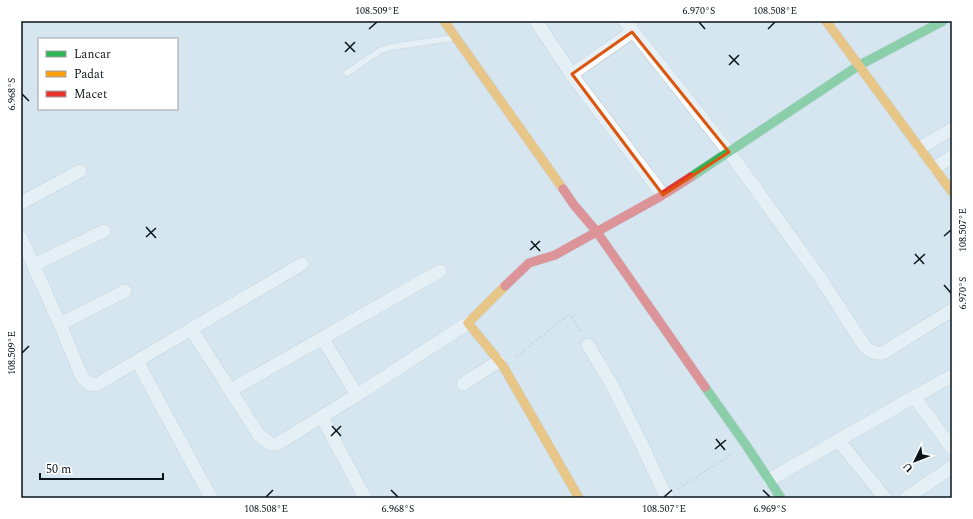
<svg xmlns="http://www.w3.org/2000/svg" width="973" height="519" font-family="Spectral,serif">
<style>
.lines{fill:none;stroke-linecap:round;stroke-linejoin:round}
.lane-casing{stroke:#b4c1c9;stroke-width:7}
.street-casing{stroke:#b4c1c9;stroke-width:14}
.fast-casing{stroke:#b4c1c9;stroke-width:10}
.slow-casing{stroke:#b4c1c9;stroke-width:10}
.jam-casing{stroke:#b4c1c9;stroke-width:10}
.path{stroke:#cacfd2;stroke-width:2.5;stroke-dasharray:3 2;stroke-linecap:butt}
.lane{stroke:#f9fbfd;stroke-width:6}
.street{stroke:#f9fbfd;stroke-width:13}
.fast{stroke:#30b455;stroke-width:9}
.slow{stroke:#ff9f0a;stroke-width:9}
.jam{stroke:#e5322d;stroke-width:9}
.marked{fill:none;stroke:#dd560d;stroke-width:3;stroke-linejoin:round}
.ticks{fill:none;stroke:#09141a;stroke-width:1.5}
.neatline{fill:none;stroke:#09141a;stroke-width:1.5}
.ticks-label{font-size:10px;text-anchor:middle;fill:#09141a}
</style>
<rect width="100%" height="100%" fill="#d6e6f0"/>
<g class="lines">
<defs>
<polyline id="lane" points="347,73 381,50 391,47 453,38"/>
<g id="street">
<polyline points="536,21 574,78 663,195"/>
<path d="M625,21L729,152L821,279L865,347C871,351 875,354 883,353L952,310"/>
<polyline points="572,74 632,32"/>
<polyline points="920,148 952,129"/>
<polyline points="935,168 952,156"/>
<polyline points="21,203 80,171"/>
<polyline points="21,238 60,324 82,377 90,384 96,385 302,264"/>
<polyline points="34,265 104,231"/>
<polyline points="60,324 125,291"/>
<polyline points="191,329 259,435 271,444 277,444 357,395 468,323"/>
<polyline points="323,339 357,395"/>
<polyline points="588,345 612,385 642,445 664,492 668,498"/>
<polyline points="137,361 211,498"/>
<polyline points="463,384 499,361"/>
<polyline points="231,390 440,271"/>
<polyline points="914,397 952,448"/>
<polyline points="322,417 365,498"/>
<polyline points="838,440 885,498"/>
<polyline points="769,480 919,394 952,376"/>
<polyline points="906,498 952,467"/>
</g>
<g id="fast">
<polyline points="691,177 858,66 943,21"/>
<polyline points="705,387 746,445 781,498"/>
</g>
<g id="slow">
<polyline points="444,21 563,189"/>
<polyline points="826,21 952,192"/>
<polyline points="505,286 468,323 503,366 579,498"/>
</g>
<g id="jam">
<polyline points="563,189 574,205 597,232 705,387"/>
<polyline points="505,286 529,263 555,255 663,195 691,177"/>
</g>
</defs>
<use href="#lane" class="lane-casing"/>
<use href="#street" class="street-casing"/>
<use href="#fast" class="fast-casing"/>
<use href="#slow" class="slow-casing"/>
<use href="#jam" class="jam-casing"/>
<g class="path">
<polyline points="516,357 567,316 569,315 572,317 581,333"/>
<polyline points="678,489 732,454"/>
</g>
<use href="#lane" class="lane"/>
<use href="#street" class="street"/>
<use href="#fast" class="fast"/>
<use href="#slow" class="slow"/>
<use href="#jam" class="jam"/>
</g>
<path d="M0 0H973V519H0ZM632,32L729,152L663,195L572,74Z" fill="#d6e6f0" fill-opacity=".55" fill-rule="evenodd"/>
<path class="marked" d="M632,32L729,152L663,195L572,74Z"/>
<path class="ticks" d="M699,22L705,29M369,29L377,22M768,29L775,22M345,42L355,52M345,52L355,42M729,55L739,65M729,65L739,55M22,94L29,101M146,227L156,238M944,236L951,230M146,237L156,228M531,241L540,251M530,250L540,241M915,254L924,264M914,264L925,254M944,285L951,293M22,353L29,346M332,426L341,436M331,436L341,426M716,439L725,450M715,449L726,440M391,490L398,497M763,490L770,497M266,497L273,490M664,497L672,490"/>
<rect width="973" height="519" fill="none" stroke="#ffffff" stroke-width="44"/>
<rect x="38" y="38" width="140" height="72" fill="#ffffff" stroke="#9da1a3"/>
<rect x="46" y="51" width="20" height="6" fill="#30b455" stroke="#9da1a3"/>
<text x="74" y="58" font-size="12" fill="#09141a">Lancar</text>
<rect x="46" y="71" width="20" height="6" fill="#ff9f0a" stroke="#9da1a3"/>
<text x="74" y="78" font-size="12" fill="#09141a">Padat</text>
<rect x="46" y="91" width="20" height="6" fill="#e5322d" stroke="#9da1a3"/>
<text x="74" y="98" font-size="12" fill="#09141a">Macet</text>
<g transform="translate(915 461) rotate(227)" stroke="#ffffff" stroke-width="3" paint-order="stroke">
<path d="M0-3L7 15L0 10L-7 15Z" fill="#09141a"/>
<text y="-6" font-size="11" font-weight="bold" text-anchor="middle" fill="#09141a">U</text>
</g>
<path d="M40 473v6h123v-6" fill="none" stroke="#09141a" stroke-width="2"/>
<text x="46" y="473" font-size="12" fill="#09141a" stroke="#ffffff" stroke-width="3" paint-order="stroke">50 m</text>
<rect x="22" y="22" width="929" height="475" class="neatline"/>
<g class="ticks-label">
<text x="377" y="14">108.509°E</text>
<text x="699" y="14">6.970°S</text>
<text x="775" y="14">108.508°E</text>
<text transform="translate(11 94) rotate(-90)" y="4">6.968°S</text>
<text transform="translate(962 230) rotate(-90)" y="4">108.507°E</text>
<text transform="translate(962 293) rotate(-90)" y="4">6.970°S</text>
<text transform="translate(11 353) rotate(-90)" y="4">108.509°E</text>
<text x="266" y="512">108.508°E</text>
<text x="398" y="512">6.968°S</text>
<text x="664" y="512">108.507°E</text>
<text x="770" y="512">6.969°S</text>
</g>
</svg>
